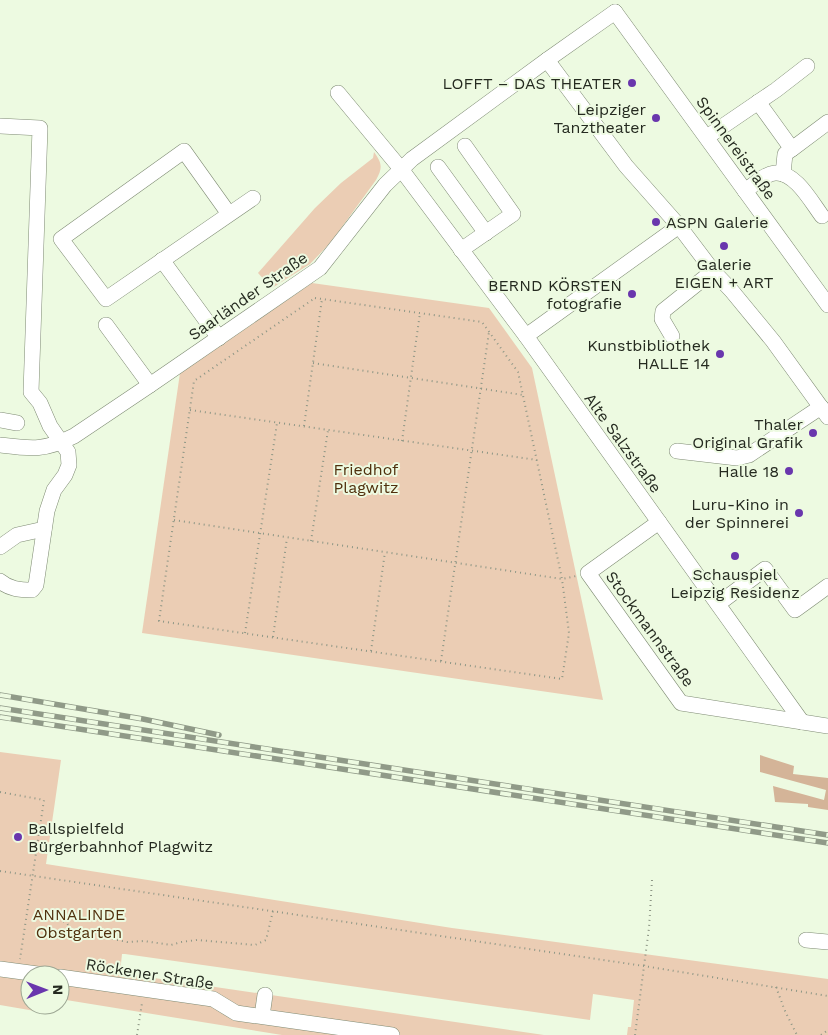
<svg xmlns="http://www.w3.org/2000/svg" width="828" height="1035" font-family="'Work Sans',sans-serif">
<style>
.green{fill:#ebcdb4}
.forest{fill:#d4b498}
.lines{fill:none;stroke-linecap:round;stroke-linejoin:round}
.minor-casing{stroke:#7f8b74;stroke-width:16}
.path{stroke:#8d9685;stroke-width:2;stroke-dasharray:1 4;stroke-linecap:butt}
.minor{stroke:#fff;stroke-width:15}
.rail-casing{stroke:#909a88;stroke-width:5.5}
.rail{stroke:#edfae1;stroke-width:4;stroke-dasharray:11;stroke-linecap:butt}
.poi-dot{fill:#6936ad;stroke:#edfae1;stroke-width:2}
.labels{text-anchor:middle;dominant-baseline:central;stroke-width:4;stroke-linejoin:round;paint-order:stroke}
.poi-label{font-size:16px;fill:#252a20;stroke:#edfae1;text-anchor:end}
.street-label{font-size:16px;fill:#252a20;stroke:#edfae1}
.park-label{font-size:16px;fill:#50300d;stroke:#edfae1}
</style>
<rect width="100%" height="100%" fill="#edfae1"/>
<g class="green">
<path d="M374,152C382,163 383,168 376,180L331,242L310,264L272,288L258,273L315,208L341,183L373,158Z"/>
<polygon points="312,283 489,308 532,368 603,700 142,633 180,373"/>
<polygon points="0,752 61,760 46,864 452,928 828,979 828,1035 627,1035 628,1027 631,1027 634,1000 593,994 590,1020 125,954 122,954 120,973 544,1035 282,1035 60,999 60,975 30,975 30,1005 38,1005 35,1011 0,1005"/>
</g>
<polygon class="forest" points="760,755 794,766 793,774 828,778 828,810 808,807 808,804 775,802 773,786 824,800 826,790 760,772"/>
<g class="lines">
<defs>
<g id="minor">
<polyline points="615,12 828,305"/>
<polyline points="547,60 626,166 679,226 713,271 731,290 773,341 828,417"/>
<polyline points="338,93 401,169 526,336 802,722"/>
<polyline points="758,102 792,149 828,122"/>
<path d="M0,126L40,128L31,392L40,403L50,426L68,452L69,465L65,475L54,490L47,511L36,585L32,590C20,590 9,589 0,581"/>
<polyline points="707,137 776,90 807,66"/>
<polyline points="438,167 486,233"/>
<polyline points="783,174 785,154 792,149"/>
<path d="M745,191C754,185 764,174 775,173C795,171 812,203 822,216"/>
<polyline points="229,214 184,151 61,239 106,299 253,198"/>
<polyline points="461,250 513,214 465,146"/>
<polyline points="162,260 219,338"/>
<polyline points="106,325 150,385"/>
<polyline points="526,336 679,226"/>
<polyline points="672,336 662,319 663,311 713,271"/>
<polyline points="0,420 17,423"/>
<path d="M0,445C32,449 44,451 74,436L150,385L320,268L385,185L412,159L547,60L615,12"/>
<polyline points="677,451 737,458 749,455 821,407"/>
<polyline points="659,522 588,573 681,703 828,726"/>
<polyline points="0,547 17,535 44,529"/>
<polyline points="718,604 765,569 795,610 828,586"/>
<polyline points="806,940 828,942"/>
<polyline points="0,969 45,975"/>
<polyline points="60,977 213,999 236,1013 392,1035"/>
<polyline points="262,1016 265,995"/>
</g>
</defs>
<use href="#minor" class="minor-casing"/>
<g class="path">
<polygon points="315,298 482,322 518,372 562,579 569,633 562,679 159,621 194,381"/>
<polyline points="313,363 523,395"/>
<polyline points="190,410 537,460"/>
<polyline points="304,426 322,299"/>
<polyline points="402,441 420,313"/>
<polyline points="174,520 562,579 576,576"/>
<polyline points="311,541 328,430"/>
<polyline points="245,633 277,423"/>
<polyline points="273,637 287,538"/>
<polyline points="371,651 385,552"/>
<polyline points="441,661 489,332"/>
<polyline points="0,792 44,800 20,959"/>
<polyline points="0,871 644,966 828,996"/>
<polyline points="59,919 67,923 71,930 78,935 108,938 127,942 144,941 171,945 181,942 197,940 255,945 266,940 273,911"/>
<polyline points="776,987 785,1011 797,1035"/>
<polyline points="137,1035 142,1003"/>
<polyline points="635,1035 649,928 652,880"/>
<polyline points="821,1035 828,1030"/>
</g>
<use href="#minor" class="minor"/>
<defs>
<g id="rail">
<polyline points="0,695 143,719 219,735"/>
<polyline points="0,708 828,835"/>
<polyline points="0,717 828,843"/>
</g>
</defs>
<use href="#rail" class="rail-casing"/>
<use href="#rail" class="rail"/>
</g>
<g class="poi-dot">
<circle cx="632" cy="83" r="5"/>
<circle cx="656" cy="118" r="5"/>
<circle cx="656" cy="222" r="5"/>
<circle cx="724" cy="246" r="5"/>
<circle cx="632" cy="294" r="5"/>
<circle cx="720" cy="354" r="5"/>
<circle cx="813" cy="433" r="5"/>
<circle cx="789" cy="471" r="5"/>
<circle cx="799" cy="513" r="5"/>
<circle cx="735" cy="556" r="5"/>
<circle cx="18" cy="837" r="5"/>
</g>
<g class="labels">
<g class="poi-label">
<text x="622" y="83">LOFFT – DAS THEATER</text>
<text x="646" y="109">Leipziger<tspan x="646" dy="18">Tanztheater</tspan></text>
<text x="666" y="222" text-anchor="start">ASPN Galerie</text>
<text x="724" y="264" text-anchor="middle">Galerie<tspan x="724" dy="18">EIGEN + ART</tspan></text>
<text x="622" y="285">BERND KÖRSTEN<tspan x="622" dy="18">fotografie</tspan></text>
<text x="710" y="345">Kunstbibliothek<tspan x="710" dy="18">HALLE 14</tspan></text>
<text x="803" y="424">Thaler<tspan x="803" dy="18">Original Grafik</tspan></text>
<text x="779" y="471">Halle 18</text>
<text x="789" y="504">Luru-Kino in<tspan x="789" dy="18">der Spinnerei</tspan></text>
<text x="735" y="574" text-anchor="middle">Schauspiel<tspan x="735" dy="18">Leipzig Residenz</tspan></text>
<text x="28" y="828" text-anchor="start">Ballspielfeld<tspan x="28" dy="18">Bürgerbahnhof Plagwitz</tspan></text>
</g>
<g class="street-label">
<text transform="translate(736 148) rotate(54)">Spinnereistraße</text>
<text transform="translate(248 296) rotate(-35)">Saarländer Straße</text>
<text transform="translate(623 443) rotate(54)">Alte Salzstraße</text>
<text transform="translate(650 629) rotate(54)">Stockmannstraße</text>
<text transform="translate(150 974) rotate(9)">Röckener Straße</text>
</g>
<g class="park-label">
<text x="366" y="469">Friedhof<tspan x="366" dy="18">Plagwitz</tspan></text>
<text x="79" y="914">ANNALINDE<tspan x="79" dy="18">Obstgarten</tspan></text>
</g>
</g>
<g transform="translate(45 990) rotate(89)"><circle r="24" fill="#edfae1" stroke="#9da794"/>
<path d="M0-4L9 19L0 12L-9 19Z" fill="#6936ad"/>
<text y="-8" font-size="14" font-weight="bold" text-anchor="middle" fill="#252a20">N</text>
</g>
</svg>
